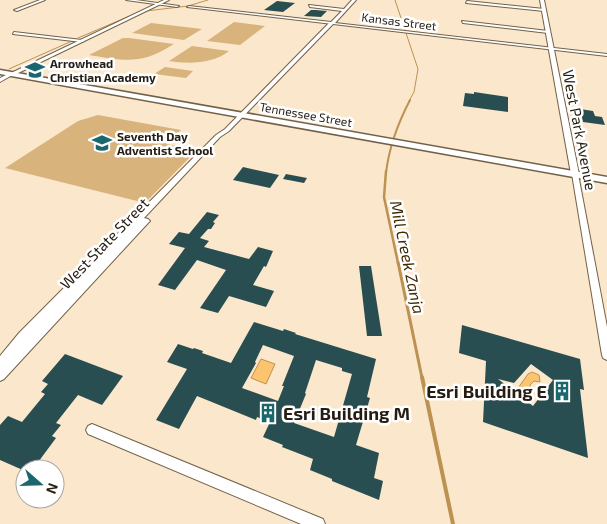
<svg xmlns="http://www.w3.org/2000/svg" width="607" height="524" font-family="'Exo 2',sans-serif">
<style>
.green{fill:#d8b37c}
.water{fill:#fcc46e;stroke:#bc9253}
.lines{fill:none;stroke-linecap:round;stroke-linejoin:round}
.stream-far4{stroke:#bc9253;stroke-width:1}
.stream-far3{stroke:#bc9253;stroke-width:2}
.stream-far2{stroke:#bc9253;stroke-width:2.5}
.stream-far1{stroke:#bc9253;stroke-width:3}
.stream{stroke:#bc9253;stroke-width:4}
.building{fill:#294e51;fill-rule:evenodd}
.minor-casing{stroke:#726149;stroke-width:2}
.tertiary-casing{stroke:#726149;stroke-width:2}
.secondary-casing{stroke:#726149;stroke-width:3}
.minor{fill:#fff;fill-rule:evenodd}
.tertiary{fill:#fff;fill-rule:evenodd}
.secondary{fill:#fff;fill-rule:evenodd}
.labels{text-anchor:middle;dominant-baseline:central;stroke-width:5;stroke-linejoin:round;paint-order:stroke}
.far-street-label{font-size:12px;fill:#251d13;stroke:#fff}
.far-poi-label{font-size:12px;font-weight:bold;fill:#251d13;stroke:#fff;text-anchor:start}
.street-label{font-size:15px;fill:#251d13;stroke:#fff}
.water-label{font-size:16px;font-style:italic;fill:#3d2801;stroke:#fff}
.near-poi-label{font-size:18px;font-weight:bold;fill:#251d13;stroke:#fff;text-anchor:end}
</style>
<rect width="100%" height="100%" fill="#fbe8cc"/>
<g class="green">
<polygon points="234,22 265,26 240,45 207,41"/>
<polygon points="151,23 202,29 184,40 132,33"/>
<path d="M123,38H129L174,44C141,65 126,61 89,55Z"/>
<path d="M192,46L229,51C213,64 189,64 169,61Z"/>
<polygon points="165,67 193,71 186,78 154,74"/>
<polygon points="98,115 181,130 166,144 197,150 145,203 5,168 78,121"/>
</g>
<g class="water">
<polygon points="261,359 275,364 266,384 251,378"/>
<polygon points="532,372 539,375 540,382 534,381 530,385 533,397 529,399 522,395 518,388 528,374"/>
</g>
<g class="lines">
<g class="stream-far4">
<polyline points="395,0 418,69 414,92 409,101"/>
<polyline points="146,11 188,6 208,0"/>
<polyline points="78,38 139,12"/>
<polyline points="9,69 72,41"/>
</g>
<path class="stream-far3" d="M386,173C389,147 398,123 410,100"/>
<polyline class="stream-far2" points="386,171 384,197 398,263"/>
<polyline class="stream-far1" points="398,262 422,378"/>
<polyline class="stream" points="422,377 453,524"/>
</g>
<g class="building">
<polygon points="277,1 295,3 283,12 264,10"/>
<polygon points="311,10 316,10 327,11 321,17 304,16"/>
<polygon points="474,92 508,97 508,112 463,106 465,93 474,94"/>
<polygon points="580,109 593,111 595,116 602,117 605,125 583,122"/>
<polygon points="243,167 279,175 270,188 233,180"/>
<polygon points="286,174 307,178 304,183 283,179"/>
<polygon points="207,212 219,215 213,222 215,223 211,229 208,229 200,238 209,241 204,247 249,259 258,247 273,251 266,267 264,266 253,285 274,291 266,307 229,296 218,313 200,308 226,270 197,260 175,290 158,285 185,248 169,244 179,232 189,234"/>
<polygon points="359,266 371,266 382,336 367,336"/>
<path d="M254,322L283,331L284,329L296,333L295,334L376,359L367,397L370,398L356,445L379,453L374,478L383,481L379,500L332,481V479L310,470L313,459L282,447L283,445L263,437L270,422L257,417L256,420L197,396L179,429L156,420L187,369L167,362L178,344L193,349L194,348L203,351L202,353L231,363ZM263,345L294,356L282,386H284L278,401L242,388L256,363L255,362ZM316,360L342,368V371L352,374L334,437L294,423L306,394L305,393Z"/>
<path d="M462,325L580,359L584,390L580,389L588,458L483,422L486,361L459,353ZM531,364L553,380L533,406L498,379L514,383Z"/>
<polygon points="65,354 123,376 102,405 78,395 56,423 61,425 52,436 56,438 33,469 25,469 25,471 0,460 0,425 8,416 22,422 45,394 41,392 48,384 42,381"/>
</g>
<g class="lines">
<defs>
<g id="minor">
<polygon points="40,0 45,0 17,11 14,10"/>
<polygon points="126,0 136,0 179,6 177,7"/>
<polygon points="352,0 356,0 335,23 607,54 607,56 187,7 189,6 331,22 342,11 310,7 309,5 344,9"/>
<polygon points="467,1 544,9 546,10 544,11 466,3"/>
<polygon points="462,21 548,31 550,32 548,33 463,23"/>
<polygon points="14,32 82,40 84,41 82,42 13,34"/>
<polygon points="10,73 14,74 0,82 0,78"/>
<polygon points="575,172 578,174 607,327 607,360 603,358 602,355 572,174"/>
<polygon points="92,424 323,519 325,524 301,524 88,434 86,430 88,426"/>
</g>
<g id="tertiary">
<polygon points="164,0 169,0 14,75 9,74"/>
<polygon points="540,0 544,0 579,174 575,176 571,174"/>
<polygon points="330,22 334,23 229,131 220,137 144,218 148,219 150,221 148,223 4,379 0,381 0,356 19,333 216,135 225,129"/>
</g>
<polygon id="secondary" points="0,70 607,177 607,183 0,74"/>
</defs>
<use href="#minor" class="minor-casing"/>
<use href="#tertiary" class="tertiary-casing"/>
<use href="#secondary" class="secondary-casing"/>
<use href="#minor" class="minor"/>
<use href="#tertiary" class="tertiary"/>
<use href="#secondary" class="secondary"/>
</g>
<defs>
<symbol id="school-bare" viewBox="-9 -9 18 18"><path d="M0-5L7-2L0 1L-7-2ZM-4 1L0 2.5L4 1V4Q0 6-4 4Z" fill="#1b676e" stroke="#fff" stroke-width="2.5" paint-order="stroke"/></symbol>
<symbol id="building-bare" viewBox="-9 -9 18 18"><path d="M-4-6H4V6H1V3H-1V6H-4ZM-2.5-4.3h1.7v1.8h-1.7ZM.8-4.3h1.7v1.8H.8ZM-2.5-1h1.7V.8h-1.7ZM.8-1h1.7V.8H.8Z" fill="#1b676e" stroke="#fff" stroke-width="2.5" paint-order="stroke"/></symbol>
</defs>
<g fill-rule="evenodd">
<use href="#school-bare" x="21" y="56" width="28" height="28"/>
<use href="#school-bare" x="88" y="129" width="28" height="28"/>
<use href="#building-bare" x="548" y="377" width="28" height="28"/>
<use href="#building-bare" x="254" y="399" width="28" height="28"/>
</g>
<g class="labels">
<g class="far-street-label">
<text transform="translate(399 21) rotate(7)">Kansas Street</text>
<text transform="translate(306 114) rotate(10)">Tennessee Street</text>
</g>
<g class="far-poi-label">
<text x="50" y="63">Arrowhead<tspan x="50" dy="14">Christian Academy</tspan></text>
<text x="117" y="136">Seventh Day<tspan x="117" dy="14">Adventist School</tspan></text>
</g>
<g class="street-label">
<text transform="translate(580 130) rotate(79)">West Park Avenue</text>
<text transform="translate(104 243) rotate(-46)">West State Street</text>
</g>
<g class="water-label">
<text transform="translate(408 257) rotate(78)">Mill Creek Zanja</text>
</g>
<g class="near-poi-label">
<text x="547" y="391">Esri Building E</text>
<text x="283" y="413" text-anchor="start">Esri Building M</text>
</g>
</g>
<g transform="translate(40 484) rotate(110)"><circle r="24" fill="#ffffff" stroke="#a8a5a1"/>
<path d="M0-4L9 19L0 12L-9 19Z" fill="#1b676e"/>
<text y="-8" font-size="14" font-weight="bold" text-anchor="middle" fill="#251d13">N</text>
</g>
</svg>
